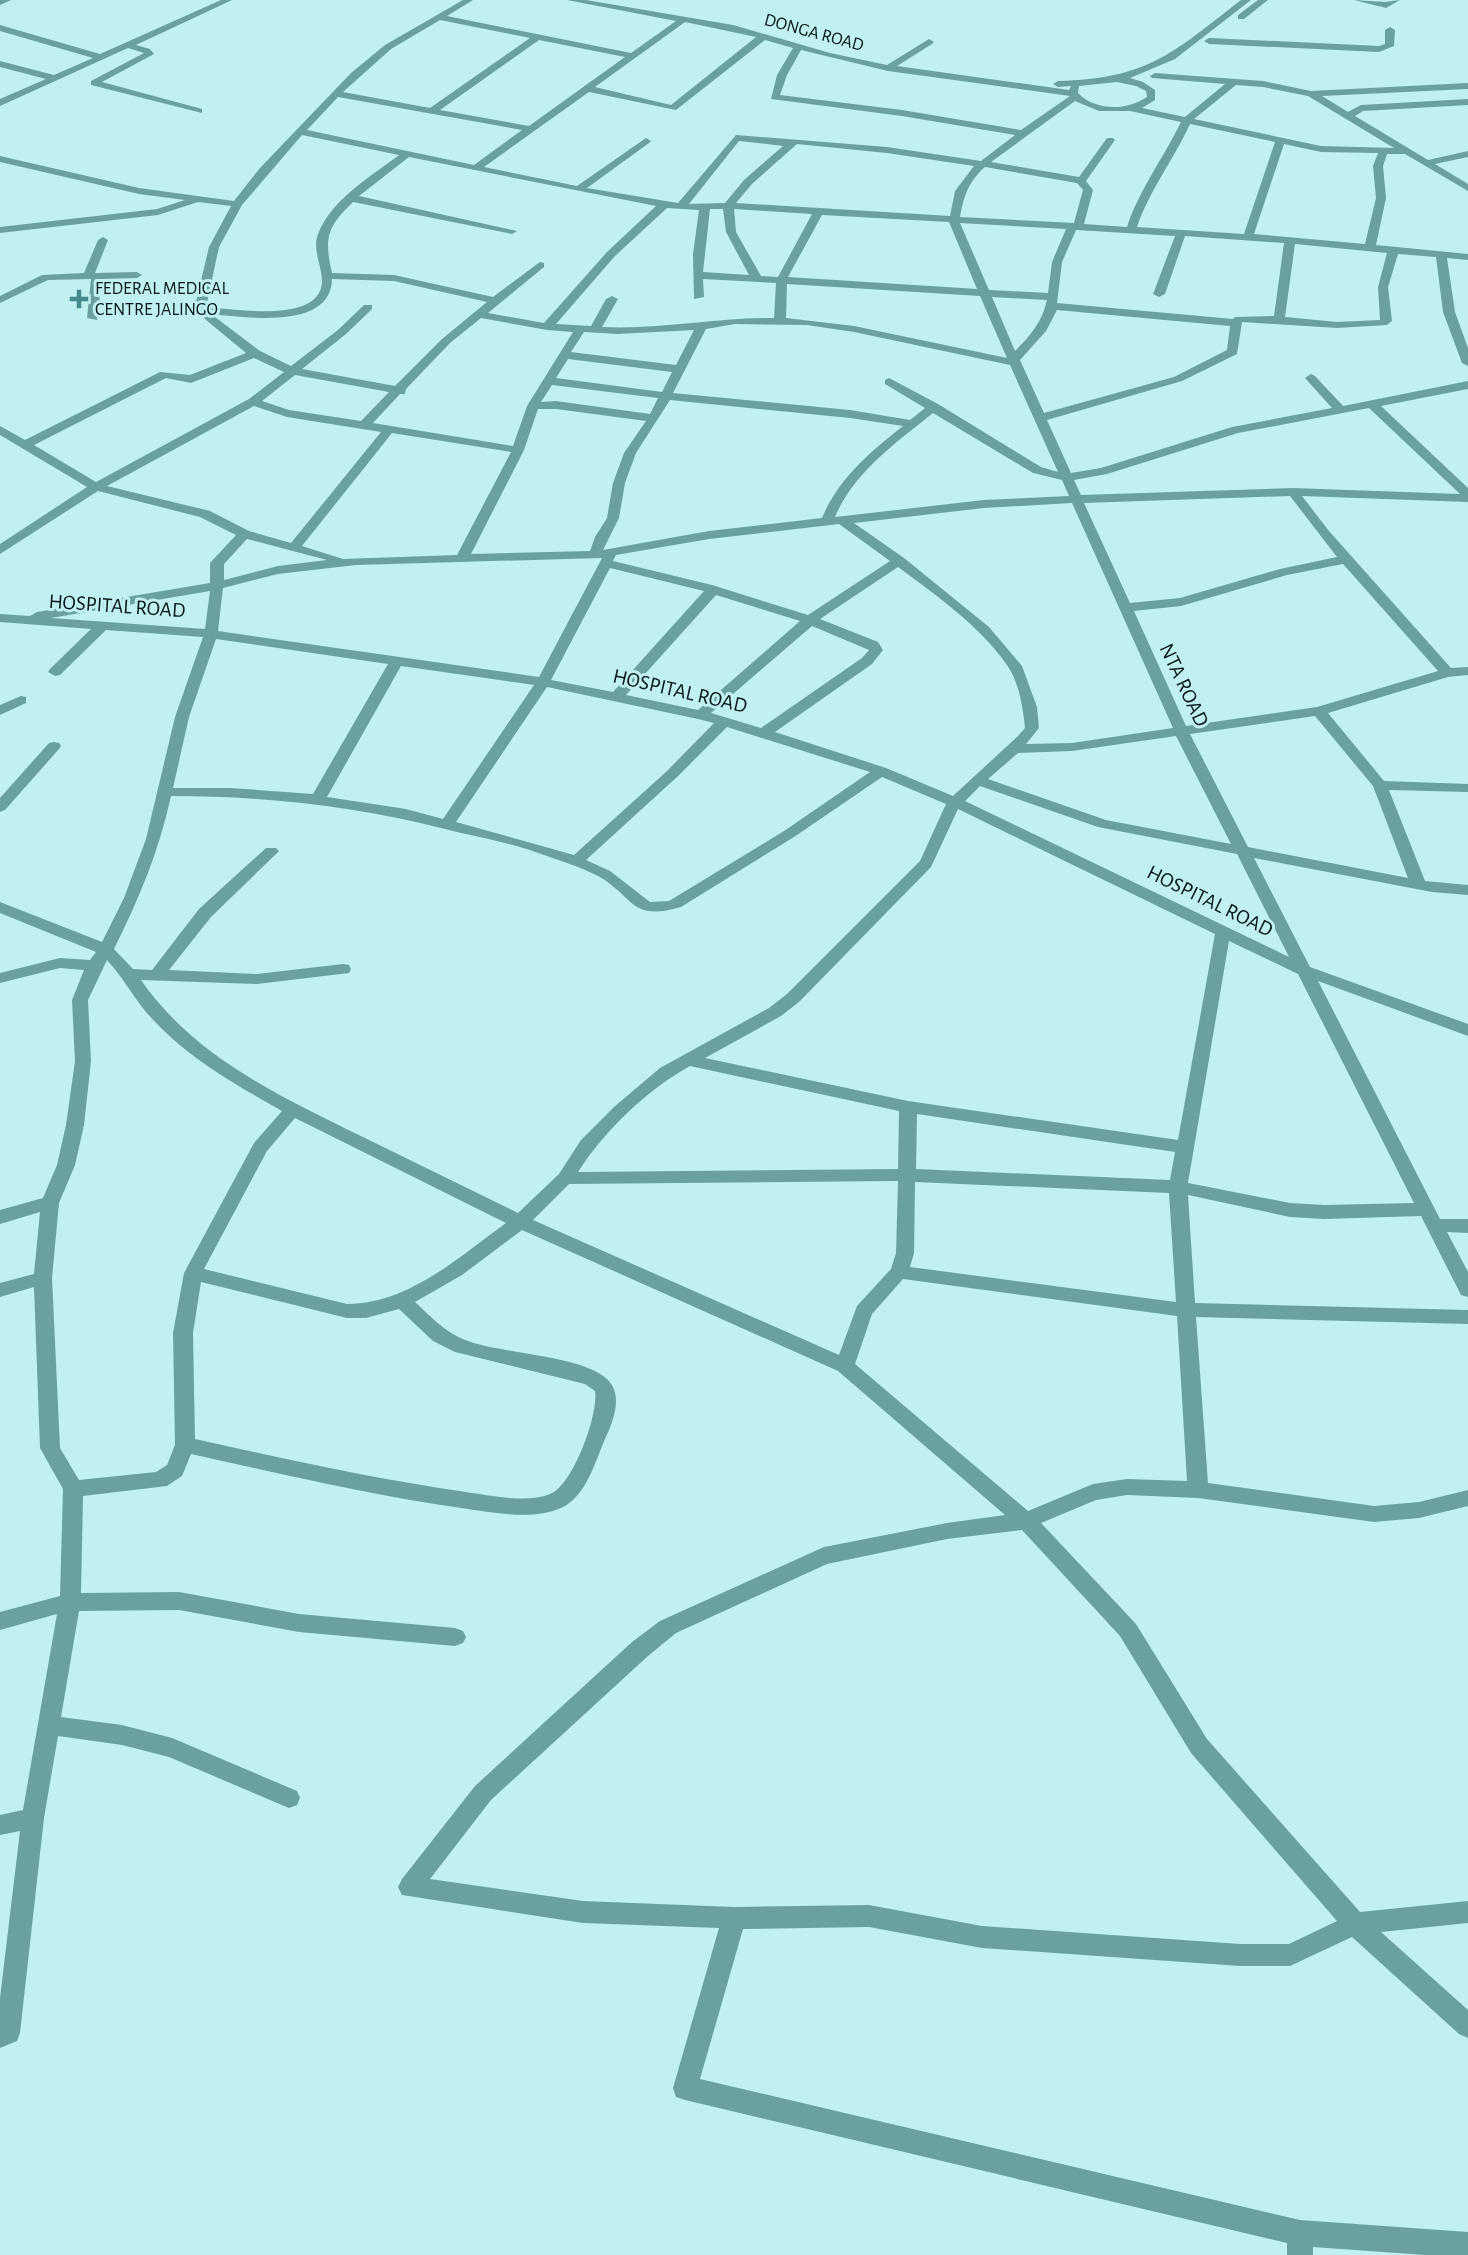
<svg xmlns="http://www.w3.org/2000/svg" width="1468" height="2255" font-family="'Alegreya Sans',sans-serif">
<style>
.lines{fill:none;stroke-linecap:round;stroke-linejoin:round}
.minor{fill:#6ba0a1;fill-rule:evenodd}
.poi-dot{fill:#428a8c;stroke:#c1f0f1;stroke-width:2.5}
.labels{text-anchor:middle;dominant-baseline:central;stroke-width:6;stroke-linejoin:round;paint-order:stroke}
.far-street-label{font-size:18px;fill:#051718;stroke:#c1f0f1}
.far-poi-label{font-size:18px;fill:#051718;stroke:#c1f0f1;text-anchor:start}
.street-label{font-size:21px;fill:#051718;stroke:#c1f0f1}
</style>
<rect width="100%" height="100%" fill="#c1f0f1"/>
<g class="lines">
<g class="minor">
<polygon points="0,0 11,0 0,5"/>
<polygon points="221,0 232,0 136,45 150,49 154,54 102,82 202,109 202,113 91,85 91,81 144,53 128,48 0,106 0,99 46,79 0,67 0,61 54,75 93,58 0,31 0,25 100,54"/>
<path d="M463,0H473L447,16L631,53L676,21L567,0H586L733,25L830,53L887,65L929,39L934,42L932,44L897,66L1069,90L1071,86L1058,87L1053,84L1058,81C1148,79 1174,52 1241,0H1251L1175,59L1130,78L1143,82L1155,90V100L1142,108L1185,117L1225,84L1152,78L1150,76L1155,73L1263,81L1311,91L1468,83V89L1322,96L1348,112L1361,105L1468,99V105L1363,111L1355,116L1428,160L1468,151V157L1435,164L1468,184V191L1405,154H1387L1383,166L1386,198L1376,245L1468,254V260L1447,258L1455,312L1468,348V366L1462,363L1443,312L1436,257L1398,254L1388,287L1392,321L1387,325L1337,328L1242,322L1237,354L1182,381L1047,420L1071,473L1101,468L1232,427L1332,408L1305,378L1311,374L1315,376L1343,406L1468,381V389L1381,406L1468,488V502L1302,496L1329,531L1451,668L1468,667V675L1448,677L1328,713L1384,781L1468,784V792L1389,790L1425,881L1468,885V895L1432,892L1254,858L1310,967L1468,1024V1036L1318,981L1440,1219H1468V1233L1447,1232L1468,1272V1297L1461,1295L1421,1216L1324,1219L1290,1217L1188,1195L1195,1303L1468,1310V1324L1196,1317L1208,1483L1374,1506L1419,1502L1468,1490V1506L1419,1518L1374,1522L1198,1498L1127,1495L1096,1500L1041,1523L1136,1624L1207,1739L1360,1912L1468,1901V1923L1381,1932L1468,2010V2038L1459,2034L1352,1937L1290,1966H1240L982,1948L869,1927L743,1929L700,2079L1300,2220L1468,2232V2255H1425L1313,2247V2255H1287V2243L685,2100L676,2097L673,2088L719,1928L583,1923L402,1895L398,1887L402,1879L475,1786L632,1642L660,1621L824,1547L947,1523L1005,1515L838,1371L522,1230L462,1275L415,1302C431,1317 445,1332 465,1340C501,1354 581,1355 607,1379C624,1395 613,1422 605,1439C595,1462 586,1497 561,1508C532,1521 491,1512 461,1508C370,1495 281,1474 191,1454L182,1476L167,1486L83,1496L81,1593L179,1592L299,1614L455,1628L463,1631L466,1637L463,1643L455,1646L299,1632L179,1610L79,1611L61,1717L122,1725L172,1738L297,1791L300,1798L297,1805L289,1808L169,1757L122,1745L58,1736L44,1818L20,2033L17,2041L0,2048V1998L20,1831L0,1835V1815L23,1810L57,1614L0,1630V1612L60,1596L63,1489L40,1448L34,1287L0,1297V1283L34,1274L40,1212L0,1224V1210L43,1198L57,1165L66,1125L75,1061L72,1000L84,970L60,968L0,983V973L60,958L90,960L96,952L0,913V902L102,942L124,898L146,839L175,717L203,637L106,630L60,675L55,676L48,672L50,669L91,629L0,622V614L30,616L37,612L210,583V563L236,535L200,517L98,491L0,554V544L87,487L0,435V426L25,440L160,372L190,375L246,353L194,310L209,247L231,206L198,202L158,215L0,233V227L157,209L185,200L139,194L0,162V156L139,188L234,201L260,168L351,73L385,45ZM440,20L530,38L430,108L343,92L391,49ZM685,22L756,37L671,105L595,87ZM539,40L625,57L529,126L440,110ZM765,40L793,48L777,75L771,99L902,116L1015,135L981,161L887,147L736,135L678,203L587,188L649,143L651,141L646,138L577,186L484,167L589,92L676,110ZM801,50L888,71L1070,96L1021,130L902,110L780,95L787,75ZM1117,82L1136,86L1146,91L1147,97C1127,111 1095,111 1078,93L1079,86ZM1236,85L1263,87L1308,96L1394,148L1321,146L1194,119ZM338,97L522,130L474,165L307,130ZM1075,101L1099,111H1130L1181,122C1164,157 1139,190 1127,227L1084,224L1093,190L1086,181L1115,140L1113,138H1107L1079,177L991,162ZM1190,124L1275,142L1244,234L1137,227C1149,191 1174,159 1190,124ZM302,135L399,155C370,177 332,199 318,234C312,250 322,265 322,282C320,324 234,309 206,307L219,247L242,205ZM739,141L783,146L744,180L725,203L689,204ZM797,144L887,153L974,166L955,191L950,216L736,203L752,184ZM1284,144L1321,152L1378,153L1373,166L1376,198L1365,244L1254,234ZM409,157L656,206L607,252L544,323L488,313L544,267V263L540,262L493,297L394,275L332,273C324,238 327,227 353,202L512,234L517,231L359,196ZM985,167L1077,183L1083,190L1074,223L960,217C964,196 968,182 985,167ZM667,208L699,210L693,254L694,299L704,297L703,279L776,283L774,318C717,317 660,330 602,327L618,299L612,296L606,299L591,326L556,324L615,256ZM710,209H723L726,232L749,275L703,272ZM734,209L812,214L778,277L761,276L736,232ZM822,215L949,222L977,289L788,277ZM960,223L1066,229L1052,262L1048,293L989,290ZM1076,230L1175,236L1153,294L1159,297L1165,294L1185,236L1284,243L1274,316L1235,317L1233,319L1057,303L1062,262ZM1295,244L1387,253L1378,287L1380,320L1337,322L1285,317ZM332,279L394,281L487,302L442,339L395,386L302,369L346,334L372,309V305H364L338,330L291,366L260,351L211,314C245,317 331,331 332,279ZM787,284L980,296L1007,358L854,326L786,318ZM992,297L1047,300C1042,322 1031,335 1015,351ZM1057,310L1230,326L1227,350L1174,377L1044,413L1020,360L1046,331ZM481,318L547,330L573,332L527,406L513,446L373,423L400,394H405L406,389L450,343ZM735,324L807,325L854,332L1010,365L1058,472L1041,467L938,404L889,378L885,380V384L925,408L910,420L850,410L673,393L706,329ZM694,330L676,365L571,352L584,332L618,334ZM254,358L284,372L249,399L96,482L34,445L166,378L191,383ZM568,359L672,372L662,392L556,378ZM295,375L389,392L361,421L289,410L262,401ZM552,385L658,398L650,414L556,401L541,402ZM670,400L850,418L903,426C870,452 838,479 822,518L709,531L603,550L619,518L625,483L636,453ZM254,406L287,417L381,432L291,543L249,531L210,511L107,486ZM1369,408L1460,494L1293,488L1081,495L1074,480L1107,474L1238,433ZM538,409H556L646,421L624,453L613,483L607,518L595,537L590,551L471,554L524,450ZM933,413L1033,473L1062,480L1069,496L984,500L835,517C854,472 896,443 933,413ZM392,433L511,452L457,555L343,559L302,546ZM1290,496L1337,557L1280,569L1180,598L1130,603L1084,503ZM1072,503L1173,728L1072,743L1026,744L1039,728L1037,707L1022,666L989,627L904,558L854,523L984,508ZM839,524L890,561L808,615L712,585L613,561L616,555L709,539ZM247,539L327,560L278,566L224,580V564ZM602,558L539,677L218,631L223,588L278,574L356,565ZM1343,564L1438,671L1317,707L1186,726L1134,611L1181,606L1287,575ZM898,567C936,595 980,626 1007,665C1019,682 1023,708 1025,728L1018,736L953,796L886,768L775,732L872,664L883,650L878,642L820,619ZM610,568L704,591L613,692L551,680ZM210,591L205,629L51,618ZM716,595L800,621L698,710L626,695ZM812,626L869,650L862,658L761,728L711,713ZM216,639L388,664L313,794L231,788H173L189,717ZM401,666L534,685L443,819L406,809L327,797ZM547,687L698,719L714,723L667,771L574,855L456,822ZM1315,716L1373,786L1408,878L1248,847L1190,734ZM727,727L870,772L784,831L669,901L650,902L610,871L586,860L677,777ZM1176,736L1231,844L1106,820L988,779L1018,753L1072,751ZM882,777L946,804L920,861L787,994L769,1008L660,1068L614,1107L581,1140L559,1174L518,1213C467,1188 416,1163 365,1138C282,1097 195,1058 141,980L257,984L349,973L351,969L349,965L343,964L257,974L169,970L211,917L276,854L279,851L276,848H266L199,909L152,970L133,969L114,949C139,899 159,851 171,796C264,796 355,806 445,829C476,837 508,842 538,853C558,860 579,866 598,876C635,897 630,922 681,907L794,837ZM980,786L1098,827L1237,854L1289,957L965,801ZM958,809L1215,934L1178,1140L908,1101L705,1058L781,1016L799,1002L931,867ZM1229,941L1298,974L1414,1203L1324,1205L1290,1203L1188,1183ZM107,960C122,976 132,995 146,1012C184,1056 233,1083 282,1111L254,1143L184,1273L173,1333L175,1445L167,1465L156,1472L79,1480L60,1448L52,1278L59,1203L75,1165L84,1125L91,1061L88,1000ZM690,1066L899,1111L898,1169L578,1172C605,1130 647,1090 690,1066ZM917,1114L1175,1152L1170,1180L916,1169ZM295,1118L506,1223C459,1257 408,1304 347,1304L204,1269L267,1151ZM898,1181L896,1253L891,1269L857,1306L839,1355L533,1220L569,1184ZM915,1182L1169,1193L1176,1302L910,1267L914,1253ZM903,1279L1177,1316L1187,1481L1127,1479L1093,1484L1028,1511L855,1364L872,1314ZM201,1282L347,1318H366L399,1309L433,1341L455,1352L585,1384L595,1391C599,1413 573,1486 550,1494C526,1504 490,1495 466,1492C375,1479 285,1459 195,1439L193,1333ZM1022,1530L1120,1636L1191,1753L1337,1921L1289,1944H1240L982,1926L869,1905L734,1907L583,1901L430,1879L491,1800L648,1656L676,1633L827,1564L947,1539Z"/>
<polygon points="1258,0 1268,0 1244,19 1238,19 1238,15"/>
<polygon points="1354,0 1385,2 1400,0 1386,8"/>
<polygon points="1390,27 1395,30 1394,46 1379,52 1209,44 1204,41 1209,38 1379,46 1385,44 1385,30"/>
<polygon points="103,237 108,240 95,273 137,272 142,275 137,278 102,279 97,320 87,318 91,279 48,280 0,303 0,296 42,275 84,273 98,240"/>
<polygon points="21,696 26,697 26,703 0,715 0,705"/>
<polygon points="54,742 59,743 61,746 59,749 5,810 0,812 0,798 49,743"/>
</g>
</g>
<path class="poi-dot" d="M75.5 288.5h7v7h7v7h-7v7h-7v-7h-7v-7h7z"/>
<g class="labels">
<g class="far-street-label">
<text transform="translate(814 33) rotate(15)">DONGA ROAD</text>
</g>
<g class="far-poi-label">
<text x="95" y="289">FEDERAL MEDICAL<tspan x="95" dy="21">CENTRE JALINGO</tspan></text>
</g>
<g class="street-label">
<text transform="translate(117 606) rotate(4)">HOSPITAL ROAD</text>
<text transform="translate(1184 685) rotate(65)">NTA ROAD</text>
<text transform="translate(680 691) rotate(13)">HOSPITAL ROAD</text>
<text transform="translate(1210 901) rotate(26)">HOSPITAL ROAD</text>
</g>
</g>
</svg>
